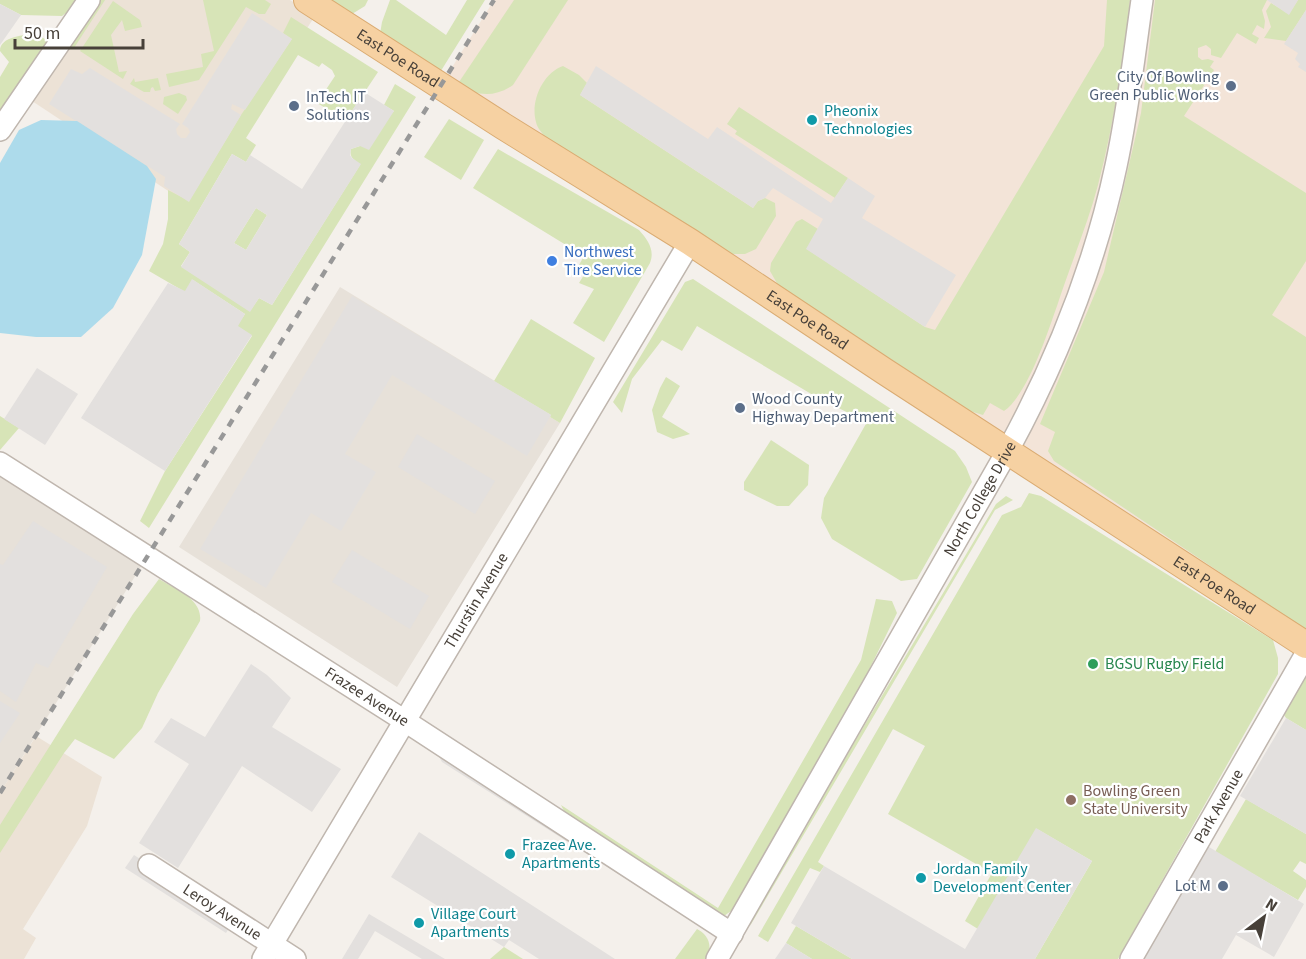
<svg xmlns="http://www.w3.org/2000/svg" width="1306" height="959" font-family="'Source Sans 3',sans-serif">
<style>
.residential{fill:#e7e1d9}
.commercial{fill:#f3e4d8}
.education{fill:#ece2d6}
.green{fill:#d7e4b7}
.parking{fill:#e3e0de;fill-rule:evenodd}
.water{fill:#addbeb}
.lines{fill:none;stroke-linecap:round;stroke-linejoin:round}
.minor-casing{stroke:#bfb6ae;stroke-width:24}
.major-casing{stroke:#daab72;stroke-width:28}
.minor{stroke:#fff;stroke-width:21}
.major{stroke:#f6d1a2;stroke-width:26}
.rail{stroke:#989898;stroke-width:4.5;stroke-dasharray:8 8;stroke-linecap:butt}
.service-dot{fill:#5c6f8a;stroke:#fff;stroke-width:2}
.culture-dot{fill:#0f9aa8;stroke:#fff;stroke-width:2}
.shop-dot{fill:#3f7fe0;stroke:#fff;stroke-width:2}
.leisure-dot{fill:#2e9e5b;stroke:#fff;stroke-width:2}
.education-dot{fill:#8d6e63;stroke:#fff;stroke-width:2}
.labels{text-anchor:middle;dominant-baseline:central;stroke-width:4.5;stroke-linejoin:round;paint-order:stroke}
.street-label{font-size:16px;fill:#474039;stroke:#fff}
.service-label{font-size:16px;fill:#4e5e75;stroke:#fff;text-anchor:end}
.culture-label{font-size:16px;fill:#0d838f;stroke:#fff;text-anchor:start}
.shop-label{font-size:16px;fill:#366cbe;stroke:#fff;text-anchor:start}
.leisure-label{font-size:16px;fill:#27864d;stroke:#fff;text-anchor:start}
.education-label{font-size:16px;fill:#785e54;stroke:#fff;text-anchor:start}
</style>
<rect width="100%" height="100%" fill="#f4f0eb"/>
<g class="residential">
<polygon points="340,287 551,415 550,417 560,423 397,687 179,547"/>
<polygon points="0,463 147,557 0,793"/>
</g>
<polygon class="commercial" points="494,0 1306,0 1306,645 441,85"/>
<g class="education">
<polygon points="98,0 290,0 315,16 191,206 32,101"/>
<polygon points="36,736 102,777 87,826 23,929 36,938 24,959 0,959 0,793"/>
</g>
<g class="green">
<polygon points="0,0 77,0 71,9 62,16 21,15 0,4"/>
<polygon points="101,0 105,0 74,48 69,45"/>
<polygon points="203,0 265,0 271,4 265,14 259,14 246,7 199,80 169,87 166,74 203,67 201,54 214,51"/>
<polygon points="329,0 368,0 365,6 352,14"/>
<polygon points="390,0 396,0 446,35 467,0 485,0 439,74 380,34 382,22"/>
<path d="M514,0H568L513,85C494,98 477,96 457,85Z"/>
<path d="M1107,0H1130C1123,62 1114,124 1098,185C1087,226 1070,266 1057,306C1047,334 1028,394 1004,411L990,403L983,415L970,411L778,285L770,271L771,263L796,222L802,219L818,229L807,249L925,327L935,330L1104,46Z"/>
<polygon points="1155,0 1267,0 1262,10 1265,21 1264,29 1257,25 1252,34 1259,38 1256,44 1237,33 1221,58 1211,55 1211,49 1206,45 1198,48 1198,57 1202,60 1208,59 1214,61 1210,67 1214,70 1184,116 1306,193 1306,261 1272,315 1306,337 1306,630 1054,461 1048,451 1055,432 1040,424 1104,272 1141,113"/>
<polygon points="1298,0 1306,0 1306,10 1286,41 1264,38 1271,27 1266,11 1271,3 1289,14"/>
<polygon points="113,1 140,20 142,27 125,31 122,20 111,35 119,72 127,71 123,79 80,51"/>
<path d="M291,17L378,72L346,120L317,103L335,76L332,70L322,63L319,67L298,55L246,138L256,145L246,162L232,154L179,244L190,252L181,266L250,311L259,298L272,305L360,165C354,159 349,158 351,149L360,146L394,111L384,105L395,84L416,97L149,528L140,521L165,471L252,336L237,326L245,314L193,280L185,292L149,271L163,244L168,219V190L189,201L241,115L292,39L283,33Z"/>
<path d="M37,34L48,41L0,110V77L9,62L0,51C0,36 25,35 37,34Z"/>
<path d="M563,66L579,75L587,83L580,95L753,208L758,201L765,198L775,203L776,216L756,249L745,254H730L546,138C543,134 537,128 536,122C530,101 543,73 563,66Z"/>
<polygon points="134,78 135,82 158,78 161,90 155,91 153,87 151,88 150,92 144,92 130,84"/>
<polygon points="179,93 186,96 187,100 178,114 163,104 164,97"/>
<polygon points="739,107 848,178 835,198 735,134 737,131 727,124"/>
<polygon points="449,119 484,140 461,180 424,157"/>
<path d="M498,149L639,230C648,240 655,250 650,263L604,342L573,323L594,289L579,283L587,270L579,265L584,256L473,188Z"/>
<polygon points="256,208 267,215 246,250 234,243"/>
<polygon points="693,279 955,451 966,467 972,482 917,579 901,581 832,539 821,518 824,498 867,422 818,398 697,326 682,351 662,340 632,379 622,413 613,402 685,282"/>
<polygon points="531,319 595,358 560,423 550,417 551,415 494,381"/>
<polygon points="666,377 680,386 662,417 690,434 673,439 657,432 652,410 660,388"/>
<polygon points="0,416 19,428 0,450"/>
<polygon points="771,440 809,465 808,485 789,506 777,506 744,490 744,482"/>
<polygon points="1029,493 1041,496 1273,640 1278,658 1278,674 1118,959 1035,959 1092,861 1037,829 978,929 965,921 992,873 888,814 925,746 893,729 818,862 824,866 820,872 810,868 768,942 758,936 1002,515 1021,507"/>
<polygon points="1006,496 1013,500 995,510 750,926 754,911 996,504"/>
<path d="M159,579C175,589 203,599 200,621L158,693L142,728L114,759L75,739L64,753L0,853V825L133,614Z"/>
<polygon points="876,599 892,601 897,613 839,731 738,906 724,916 713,914 568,819 561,805 718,908 861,660"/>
<polygon points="1306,678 1306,730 1286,718 1282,712 1299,682"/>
<polygon points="1246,799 1306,834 1306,864 1300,861 1293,871 1306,880 1306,887 1298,900 1215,852"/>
<polygon points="796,926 852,959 812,959 786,943"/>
<path d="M697,929C709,935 713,947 706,959H675Z"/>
<polygon points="504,947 523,959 490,959"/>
</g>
<g class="parking">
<polygon points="1267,0 1298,0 1289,15"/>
<polygon points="0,4 21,15 0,45"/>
<polygon points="1306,10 1306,72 1298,67 1300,64 1295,59 1298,53 1284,44"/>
<polygon points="252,13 292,39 245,110 232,104 231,109 241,115 189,202 164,186 165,177 49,104 71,69 82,74 90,68 180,124 176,129 177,134 181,138 186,138 190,132 188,128 182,124"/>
<polygon points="596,66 708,139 717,127 831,203 848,178 875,196 862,218 956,275 925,327 806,249 823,219 773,188 765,198 758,201 753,208 580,95"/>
<path d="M364,92L394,111L369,150L360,146L351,149L350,155L352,158L361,164L272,305L259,298L250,312L181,267L190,252L179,244L232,154L246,162L250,155L302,189ZM256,208L267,215L246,250L234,243Z"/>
<polygon points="192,279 245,314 238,326 252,335 165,471 81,418 168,283 185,291"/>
<polygon points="352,296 551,415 527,456 392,375 345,454 376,472 341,531 311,513 266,588 200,549"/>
<polygon points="37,368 78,394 45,445 4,419"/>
<polygon points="417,434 495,481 475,514 398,467"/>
<polygon points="33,521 107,567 48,668 36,663 16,702 0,691 0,564 3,565"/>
<polygon points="352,550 429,596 410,629 332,582"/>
<polygon points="251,664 267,675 291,698 272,727 341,769 312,812 242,766 178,868 139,843 189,764 154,742 171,718 205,737"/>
<polygon points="0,701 20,713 0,743"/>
<polygon points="1286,718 1306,730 1306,834 1240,796"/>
<polygon points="427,735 708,918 697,924 442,762"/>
<polygon points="1036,828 1092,861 1035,959 852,959 791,923 824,866 965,949"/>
<polygon points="419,832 615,959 539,959 509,940 504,947 391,877"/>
<polygon points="1199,841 1304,904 1274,957 1236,935 1222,959 1131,959"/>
<polygon points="134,855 234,920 226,933 125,868"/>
<polygon points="369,914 445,959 422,959 375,931 358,959 342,959"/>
<polygon points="786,943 812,959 775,959"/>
</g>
<polygon class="water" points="41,120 77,121 147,166 156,179 142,255 113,308 81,337 36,337 0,333 0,163 19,130"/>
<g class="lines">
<defs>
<g id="minor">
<polyline points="0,130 89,0"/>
<path id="s1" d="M0,463L405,721L732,934"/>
<path id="s2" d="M149,865L295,959"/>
<path id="s3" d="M263,959L690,242"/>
<path id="s4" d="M717,959L1008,450C1056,362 1095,265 1116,166C1128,111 1134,56 1142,0"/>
<path id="s5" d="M1131,959L1306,654"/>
</g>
<g id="major">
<path id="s6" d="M307,0L503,126L690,242L884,371L1306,645"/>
</g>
</defs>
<use href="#minor" class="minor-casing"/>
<use href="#major" class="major-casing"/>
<use href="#minor" class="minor"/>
<use href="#major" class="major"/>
<polyline class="rail" points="0,793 494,0"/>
</g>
<g class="service-dot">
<circle cx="1231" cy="86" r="6"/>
<circle cx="294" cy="106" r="6"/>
<circle cx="740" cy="408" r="6"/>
<circle cx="1223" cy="886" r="6"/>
</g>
<g class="culture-dot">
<circle cx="812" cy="120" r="6"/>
<circle cx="510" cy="854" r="6"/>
<circle cx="921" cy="878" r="6"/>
<circle cx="419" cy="923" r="6"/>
</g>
<circle class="shop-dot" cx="552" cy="261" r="6"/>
<circle class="leisure-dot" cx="1093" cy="664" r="6"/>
<circle class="education-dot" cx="1071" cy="800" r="6"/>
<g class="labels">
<g class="street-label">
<text stroke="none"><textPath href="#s6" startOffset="108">East Poe Road</textPath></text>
<text stroke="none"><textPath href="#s6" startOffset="594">East Poe Road</textPath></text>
<text stroke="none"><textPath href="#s4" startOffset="530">North College Drive</textPath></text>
<text stroke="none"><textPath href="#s6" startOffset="1080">East Poe Road</textPath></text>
<text stroke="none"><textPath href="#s3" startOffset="417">Thurstin Avenue</textPath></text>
<text stroke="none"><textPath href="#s1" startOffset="435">Frazee Avenue</textPath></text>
<text stroke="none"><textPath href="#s5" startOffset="176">Park Avenue</textPath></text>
<text stroke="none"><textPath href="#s2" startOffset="87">Leroy Avenue</textPath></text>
</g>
<g class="service-label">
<text x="1219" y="77">City Of Bowling<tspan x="1219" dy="18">Green Public Works</tspan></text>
<text x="306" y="97" text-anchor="start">InTech IT<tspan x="306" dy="18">Solutions</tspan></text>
<text x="752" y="399" text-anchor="start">Wood County<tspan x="752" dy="18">Highway Department</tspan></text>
<text x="1211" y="886">Lot M</text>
</g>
<g class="culture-label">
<text x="824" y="111">Pheonix<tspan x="824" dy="18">Technologies</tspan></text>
<text x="522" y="845">Frazee Ave.<tspan x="522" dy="18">Apartments</tspan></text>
<text x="933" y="869">Jordan Family<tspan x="933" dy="18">Development Center</tspan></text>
<text x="431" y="914">Village Court<tspan x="431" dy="18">Apartments</tspan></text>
</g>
<g class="shop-label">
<text x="564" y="252">Northwest<tspan x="564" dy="18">Tire Service</tspan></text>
</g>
<g class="leisure-label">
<text x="1105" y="664">BGSU Rugby Field</text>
</g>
<g class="education-label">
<text x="1083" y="791">Bowling Green<tspan x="1083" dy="18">State University</tspan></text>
</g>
</g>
<g transform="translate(1264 917) rotate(32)" stroke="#ffffff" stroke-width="4.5" paint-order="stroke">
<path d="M0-4.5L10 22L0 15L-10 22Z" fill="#474039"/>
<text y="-9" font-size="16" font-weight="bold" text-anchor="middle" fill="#474039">N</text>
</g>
<path d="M15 39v9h128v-9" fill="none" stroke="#474039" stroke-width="3"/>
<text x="24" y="39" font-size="18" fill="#474039" stroke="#ffffff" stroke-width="4.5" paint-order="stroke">50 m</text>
</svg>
